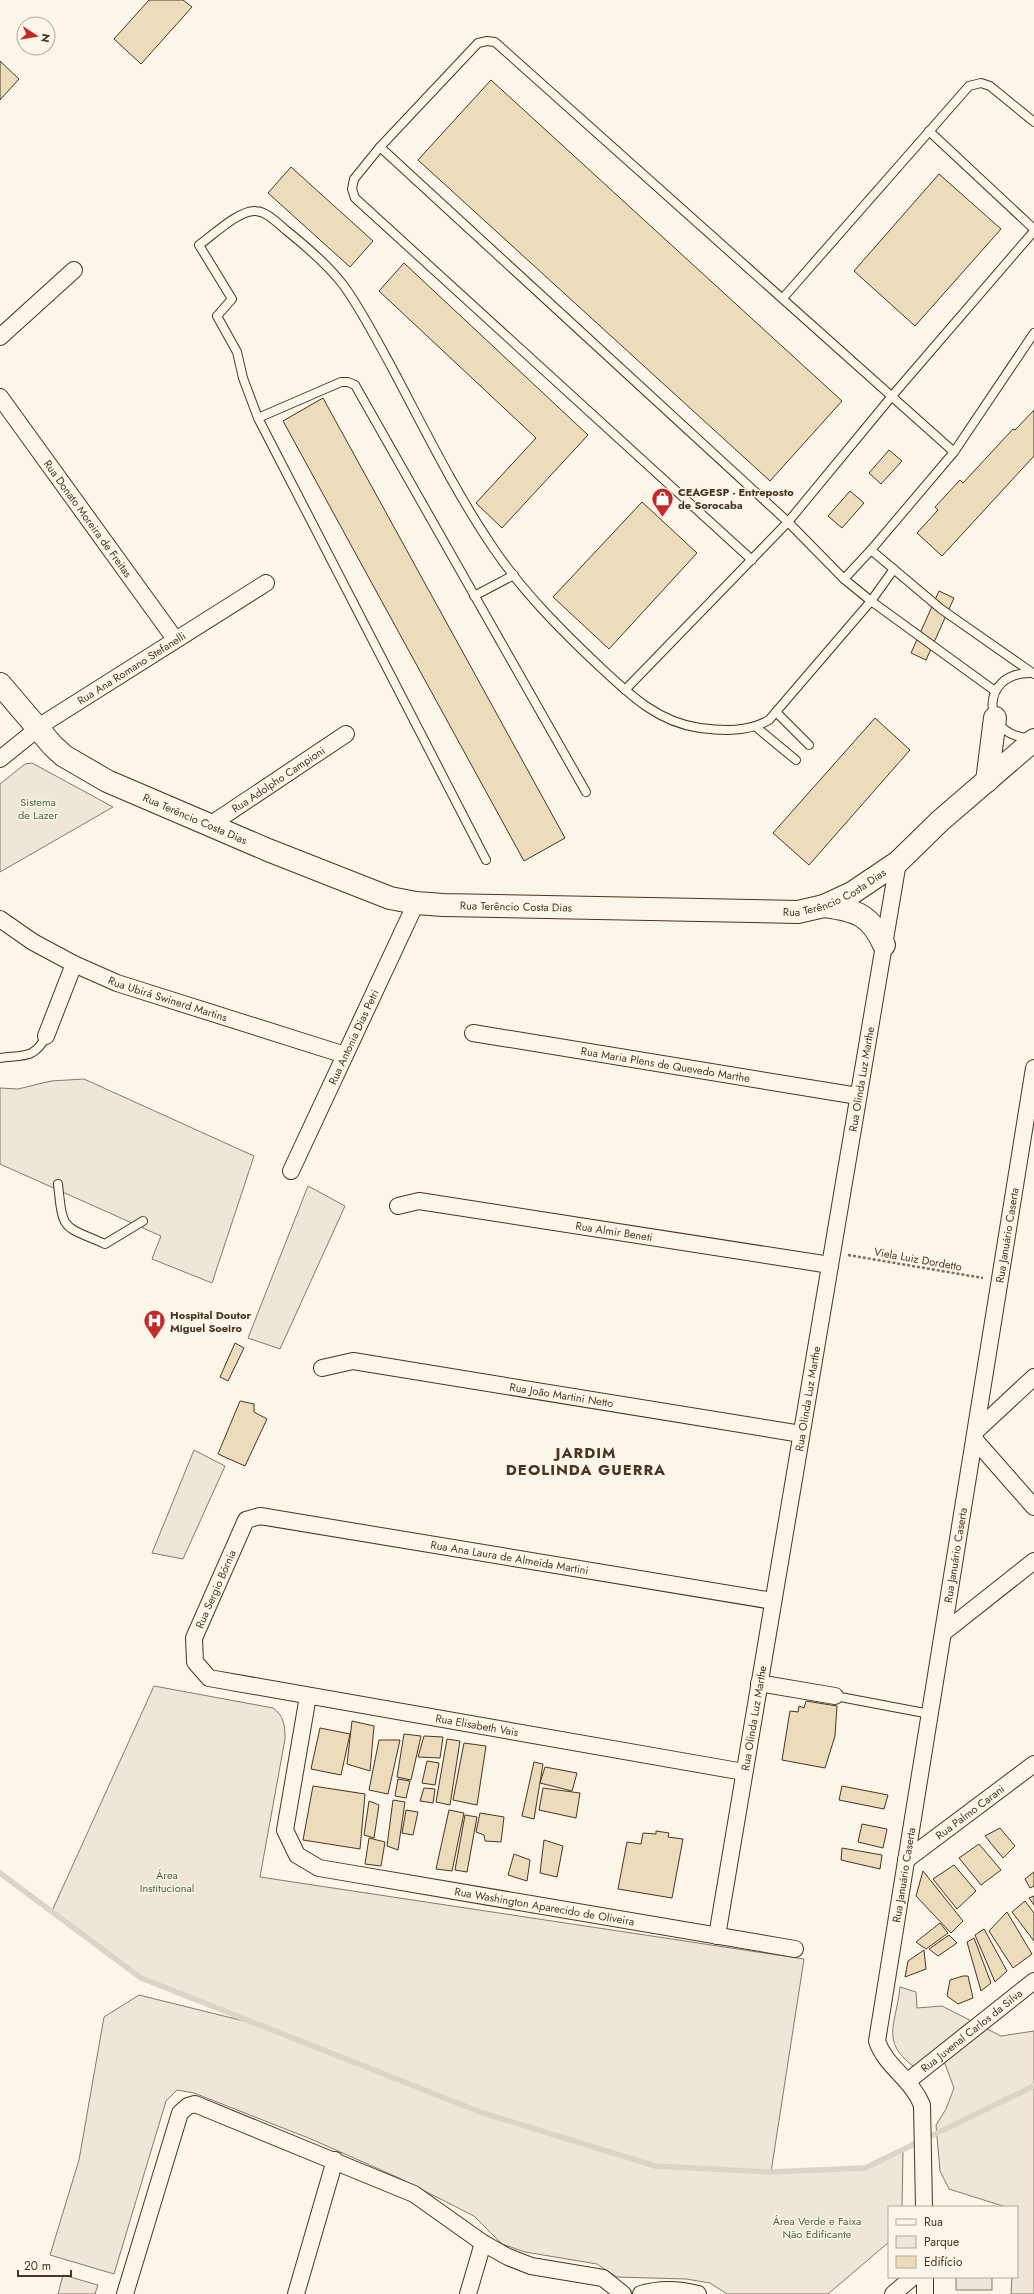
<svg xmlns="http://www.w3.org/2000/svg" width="1034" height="2294" font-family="Jost,sans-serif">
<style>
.green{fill:#ede6d9;stroke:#887966}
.parking{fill:#ede7d9;stroke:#887966}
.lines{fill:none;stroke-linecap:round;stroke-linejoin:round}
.stream{stroke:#dcd4c6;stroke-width:5.5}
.building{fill:#ecdcbc;stroke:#4a3520}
.lane-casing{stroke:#4a3520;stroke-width:10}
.street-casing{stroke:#4a3520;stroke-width:18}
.secondary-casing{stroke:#4a3520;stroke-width:24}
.path{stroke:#7f6f5c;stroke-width:2.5;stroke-dasharray:3 2;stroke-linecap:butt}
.lane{stroke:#fbf6e9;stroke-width:8}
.street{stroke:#fbf6e9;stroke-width:16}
.secondary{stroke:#fbf6e9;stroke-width:22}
.labels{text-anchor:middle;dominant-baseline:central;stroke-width:3;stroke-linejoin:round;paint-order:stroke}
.poi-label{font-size:11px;font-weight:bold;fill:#4a3520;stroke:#fbf6e9;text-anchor:start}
.street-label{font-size:11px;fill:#4a3520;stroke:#fbf6e9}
.park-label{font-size:11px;fill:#436837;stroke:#fbf6e9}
.district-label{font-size:15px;font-weight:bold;letter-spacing:1px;fill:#4a3520;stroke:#fbf6e9}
</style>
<rect width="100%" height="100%" fill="#fbf6e9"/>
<g class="green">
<polygon points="32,763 113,807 0,872 0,784 25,764"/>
<path d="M154,1686L273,1708C284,1716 285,1725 285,1739L260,1877L804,1959L771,2172L865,2168L903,2150L902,2207H889V2242L828,2294H727L710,2283L686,2279L617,2277L597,2264L525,2252L502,2244L474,2216L399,2178L311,2139L194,2093L177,2090L166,2101L114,2274L50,2255L79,2160L104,2017L139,1995L264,2026L141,1978L52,1911Z"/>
<path d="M900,1987L916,1992L917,2008L942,2006L1001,2036L1034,2031V2294H1011L1012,2277H1017V2207H1006L949,2189L940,2171L936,2125L946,2109L954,2088L941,2053L917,2069C879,2042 896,2026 900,1987Z"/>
<polygon points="63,2275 98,2285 95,2294 58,2294"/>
<rect x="956" y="2277" width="36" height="13"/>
</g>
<g class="parking">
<polygon points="84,1079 254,1156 212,1283 152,1259 161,1236 0,1164 0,1088 18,1089 51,1081"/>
<polygon points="308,1186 345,1206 280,1349 248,1338"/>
<polygon points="194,1450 225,1466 183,1559 152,1553"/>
</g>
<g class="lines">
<polyline class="stream" points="0,1873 141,1978 480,2112 655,2166 770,2172 865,2168 1034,2086"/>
</g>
<g class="building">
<polygon points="149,0 183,0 192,7 141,64 114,39"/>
<polygon points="0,61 19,79 0,100"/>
<polygon points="491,80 842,401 770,481 418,160"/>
<polygon points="291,167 373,241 350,267 268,193"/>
<polygon points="939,174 1001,229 915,326 854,271"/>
<polygon points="404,263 588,435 502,528 476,503 536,438 379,291"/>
<polygon points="323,398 565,838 524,861 283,421"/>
<polygon points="1034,410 1034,456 942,556 917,533 938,510 935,507 960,480 963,483 1013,429 1015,430"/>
<polygon points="889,450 902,461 881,484 869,473"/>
<polygon points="850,491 864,503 842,528 828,516"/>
<polygon points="642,502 697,553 609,649 553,597"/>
<polygon points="939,591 954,598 926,660 911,653"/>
<polygon points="875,718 910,750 809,865 773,833"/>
<polygon points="235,1343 244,1348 228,1381 220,1377"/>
<polygon points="240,1401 254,1404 254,1412 267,1419 245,1466 218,1454"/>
<polygon points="806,1701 837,1706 835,1736 825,1768 782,1760 790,1711 798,1712 799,1706 804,1708"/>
<polygon points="352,1721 374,1726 370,1771 347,1764"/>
<polygon points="320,1728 350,1734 341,1775 311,1769"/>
<polygon points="404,1734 421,1736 411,1780 397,1777"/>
<polygon points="424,1736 443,1737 440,1758 418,1757"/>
<polygon points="447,1739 460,1741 450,1805 436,1802"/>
<polygon points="379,1740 400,1740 388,1794 369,1790"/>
<polygon points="464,1743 486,1746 477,1805 453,1800"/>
<polygon points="427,1761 439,1763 435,1785 422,1783"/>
<polygon points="534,1762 543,1764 534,1819 522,1816"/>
<polygon points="545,1767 577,1773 572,1791 540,1783"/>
<polygon points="398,1779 410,1781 406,1798 395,1796"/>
<polygon points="313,1786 365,1794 360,1849 303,1840"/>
<polygon points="842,1786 888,1795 884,1809 839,1800"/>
<polygon points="424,1788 435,1789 433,1803 420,1801"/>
<polygon points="543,1788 580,1793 576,1818 539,1810"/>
<polygon points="393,1800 405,1802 398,1850 387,1846"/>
<polygon points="369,1801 379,1805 374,1838 364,1835"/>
<polygon points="406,1810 418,1812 413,1835 402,1833"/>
<polygon points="449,1810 464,1813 452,1871 436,1869"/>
<polygon points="480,1813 504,1817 501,1842 485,1841 484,1835 476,1832"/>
<polygon points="465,1815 477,1817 467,1872 455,1870"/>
<polygon points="862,1824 887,1829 883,1848 858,1842"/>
<polygon points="1000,1828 1015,1846 1003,1858 985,1836"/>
<polygon points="656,1831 669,1833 668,1837 683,1839 672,1898 618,1889 627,1842 641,1844 643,1833 656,1834"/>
<polygon points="369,1838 385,1842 381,1866 365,1864"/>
<polygon points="544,1840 563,1846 557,1877 540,1873"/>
<polygon points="979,1844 1001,1870 981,1885 959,1858"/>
<polygon points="842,1848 882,1855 880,1869 841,1860"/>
<polygon points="514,1854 530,1860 527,1881 508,1875"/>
<polygon points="954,1865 976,1891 957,1909 933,1879"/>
<polygon points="923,1871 963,1921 951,1933 916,1896"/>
<polygon points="1034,1872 1034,1886 1030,1888 1025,1879"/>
<polygon points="1034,1896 1034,1905 1029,1898"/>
<polygon points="1025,1901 1034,1913 1034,1941 1012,1912"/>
<polygon points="1007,1912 1032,1954 1013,1968 989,1931"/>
<polygon points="940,1923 948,1933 926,1949 916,1942"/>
<polygon points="984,1929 1007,1971 995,1982 975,1935"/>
<polygon points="949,1935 957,1943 938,1956 929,1949"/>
<polygon points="974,1938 991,1983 981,1991 967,1942"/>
<polygon points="924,1950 926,1969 905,1977 908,1961"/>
<polygon points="963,1976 968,1976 973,1998 958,2004 947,1996 950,1980"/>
</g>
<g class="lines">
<defs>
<g id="lane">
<polyline points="929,131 1034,229"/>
<polyline points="380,147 788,522 844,579 871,601 995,691"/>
<polyline points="783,298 969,86 981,83 990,86 1034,122"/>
<polyline points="258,418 341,382 348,382 355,385 586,792"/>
<polyline points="871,550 941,609 1034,674"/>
<polyline points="752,560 355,198 352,189 354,179 380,147 478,43 487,41 495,42 954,452"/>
<polyline points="844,579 871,550 954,452 1034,333"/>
<polyline points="474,596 514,575"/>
<polyline points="625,690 788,522 892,396 1034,231"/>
<polyline points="776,712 809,745"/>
<polyline points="756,727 796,760"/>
<path d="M1030,738C981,737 979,673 1030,673"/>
<path d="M486,860L258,418L243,378L237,352L217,316L232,299L199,245C212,236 240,209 256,211C268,212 277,223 287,231C307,247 329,266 344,286C362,311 376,339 391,366C424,428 455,492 494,549C523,592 561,630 598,665C629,694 657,722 700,728C724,731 748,732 769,720L871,601L894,569"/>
<path d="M0,1058C23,1055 35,1059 46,1036"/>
<path d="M58,1184C63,1232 62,1225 105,1244L143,1221"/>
<polyline points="835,1696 930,1714"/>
</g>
<g id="street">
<polyline points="0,337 74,270"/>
<path id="s1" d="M0,397L175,639"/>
<path id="s2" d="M0,759L46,722L266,583"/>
<path id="s3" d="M210,825L346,734"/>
<path id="s4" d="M0,919L33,942L74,964L117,983L345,1055"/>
<path id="s5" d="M473,1033L858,1096"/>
<polyline points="46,1036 74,964"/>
<path id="s6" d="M291,1171L416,903"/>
<path id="s7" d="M398,1206L419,1201L830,1265"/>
<path id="s8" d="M322,1368L353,1361L801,1434"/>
<polyline points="976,1431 1034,1377"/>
<polyline points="975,1440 1034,1507"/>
<polyline points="943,1633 1034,1561"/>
<polyline points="759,1683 835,1696"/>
<path id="s9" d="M308,1696L285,1830L297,1855L319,1868L795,1949"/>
<path id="s10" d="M744,1772L209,1678L195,1662L194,1638L246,1520L260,1516L773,1601"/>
<path id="s11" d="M906,1860L1034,1764"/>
<path id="s12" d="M717,1936L898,862"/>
<path id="s13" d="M908,2081L1034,1981"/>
<path id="s14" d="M924,2207L922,2105C911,2078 885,2066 877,2041L1034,1068"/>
<polyline points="925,2277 925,2294"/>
<polyline points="125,2294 180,2113 188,2106 195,2104 414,2194 483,2243 508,2257 531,2266 603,2278 623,2294"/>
<polyline points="296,2294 335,2160"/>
<polyline points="468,2294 483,2243"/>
<path d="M641,2294C660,2288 679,2289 698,2294"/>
<polyline points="893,2294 913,2277"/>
</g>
<g id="secondary">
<path id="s15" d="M0,684L53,746L64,756L107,781L268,850L390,898L416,903L443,905L798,912L824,906L852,893L898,862L940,821L1034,740"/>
<polyline points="987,781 995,718"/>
<path d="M824,906C856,910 871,915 884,945"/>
</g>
</defs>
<use href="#lane" class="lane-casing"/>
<use href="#street" class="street-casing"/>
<use href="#secondary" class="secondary-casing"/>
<polyline class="path" points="848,1255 983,1278"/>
<use href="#lane" class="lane"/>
<use href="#street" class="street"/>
<use href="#secondary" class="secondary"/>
</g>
<defs>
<symbol id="shop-pin" viewBox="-11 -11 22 30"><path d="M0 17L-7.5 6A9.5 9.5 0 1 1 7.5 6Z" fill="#c62828" stroke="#fbf6e9"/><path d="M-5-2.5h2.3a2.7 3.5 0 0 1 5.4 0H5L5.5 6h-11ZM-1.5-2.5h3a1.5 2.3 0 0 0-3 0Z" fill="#fff"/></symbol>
<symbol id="hospital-pin" viewBox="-11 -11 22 30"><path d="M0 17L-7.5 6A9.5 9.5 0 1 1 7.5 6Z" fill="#c62828" stroke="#fbf6e9"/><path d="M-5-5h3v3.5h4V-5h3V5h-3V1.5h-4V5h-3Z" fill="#fff"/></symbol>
</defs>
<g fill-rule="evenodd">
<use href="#shop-pin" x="650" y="486" width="25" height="34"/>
<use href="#hospital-pin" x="142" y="1308" width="25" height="34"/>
</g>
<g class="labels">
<g class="poi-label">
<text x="678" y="492">CEAGESP - Entreposto<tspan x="678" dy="13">de Sorocaba</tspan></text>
<text x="170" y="1315">Hospital Doutor<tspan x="170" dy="13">Miguel Soeiro</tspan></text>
</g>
<g class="street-label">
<text stroke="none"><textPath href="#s1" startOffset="150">Rua Donato Moreira de Freitas</textPath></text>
<text stroke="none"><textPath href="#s2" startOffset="160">Rua Ana Romano Stefanelli</textPath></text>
<text stroke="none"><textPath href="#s3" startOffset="82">Rua Adolpho Campioni</textPath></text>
<text stroke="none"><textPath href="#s15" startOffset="242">Rua Terêncio Costa Dias</textPath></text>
<text stroke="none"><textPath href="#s15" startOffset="902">Rua Terêncio Costa Dias</textPath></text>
<text stroke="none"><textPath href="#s15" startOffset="579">Rua Terêncio Costa Dias</textPath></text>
<text stroke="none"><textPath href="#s4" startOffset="187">Rua Ubirá Swinerd Martins</textPath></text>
<text stroke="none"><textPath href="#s6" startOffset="148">Rua Antonia Dias Petri</textPath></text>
<text stroke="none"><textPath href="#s5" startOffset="195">Rua Maria Plens de Quevedo Marthe</textPath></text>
<text stroke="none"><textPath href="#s12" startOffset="869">Rua Olinda Luz Marthe</textPath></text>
<text stroke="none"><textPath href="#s7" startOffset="219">Rua Almir Beneti</textPath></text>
<text stroke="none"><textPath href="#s14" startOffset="997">Rua Januário Caserta</textPath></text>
<text transform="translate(918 1259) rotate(10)">Viela Luiz Dordetto</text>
<text stroke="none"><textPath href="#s8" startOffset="243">Rua João Martini Netto</textPath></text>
<text stroke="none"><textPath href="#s12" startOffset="545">Rua Olinda Luz Marthe</textPath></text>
<text stroke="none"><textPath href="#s14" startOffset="673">Rua Januário Caserta</textPath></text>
<text stroke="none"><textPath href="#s10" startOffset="985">Rua Ana Laura de Almeida Martini</textPath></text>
<text stroke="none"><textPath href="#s10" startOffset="642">Rua Sergio Bórnia</textPath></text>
<text stroke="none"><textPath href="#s12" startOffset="221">Rua Olinda Luz Marthe</textPath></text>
<text transform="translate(477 1725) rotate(10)">Rua Elisabeth Vais</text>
<text stroke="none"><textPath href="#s11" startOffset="80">Rua Palmo Carani</textPath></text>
<text stroke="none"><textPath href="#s14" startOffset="349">Rua Januário Caserta</textPath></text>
<text stroke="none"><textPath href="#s9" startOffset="418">Rua Washington Aparecido de Oliveira</textPath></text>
<text stroke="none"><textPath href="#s13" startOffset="81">Rua Juvenal Carlos da Silva</textPath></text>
</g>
<g class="park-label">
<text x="38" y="802">Sistema<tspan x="38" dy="13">de Lazer</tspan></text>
<text x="167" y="1875">Área<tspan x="167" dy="13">Institucional</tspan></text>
<text x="817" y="2221">Área Verde e Faixa<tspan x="817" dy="13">Não Edificante</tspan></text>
</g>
<g class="district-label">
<text x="586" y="1453">JARDIM<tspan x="586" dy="17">DEOLINDA GUERRA</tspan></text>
</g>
</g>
<rect x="888" y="2206" width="130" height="72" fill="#fbf6e9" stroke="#b4a999"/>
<rect x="896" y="2219" width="20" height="6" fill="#fbf6e9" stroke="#b4a999"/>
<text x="924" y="2226" font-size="12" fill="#4a3520">Rua</text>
<rect x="896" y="2236" width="20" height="12" fill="#ede6d9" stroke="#b4a999"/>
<text x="924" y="2246" font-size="12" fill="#4a3520">Parque</text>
<rect x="896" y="2256" width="20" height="12" fill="#ecdcbc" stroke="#b4a999"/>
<text x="924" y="2266" font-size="12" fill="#4a3520">Edifício</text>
<g transform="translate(36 36) rotate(102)"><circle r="19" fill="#fbf6e9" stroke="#b4a999"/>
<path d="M0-3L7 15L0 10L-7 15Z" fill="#c62828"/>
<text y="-6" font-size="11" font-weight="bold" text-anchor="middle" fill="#4a3520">N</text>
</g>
<path d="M18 2270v6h53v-6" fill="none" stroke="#4a3520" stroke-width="2"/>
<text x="24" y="2270" font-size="12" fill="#4a3520" stroke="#fbf6e9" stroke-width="3" paint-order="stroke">20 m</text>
</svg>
